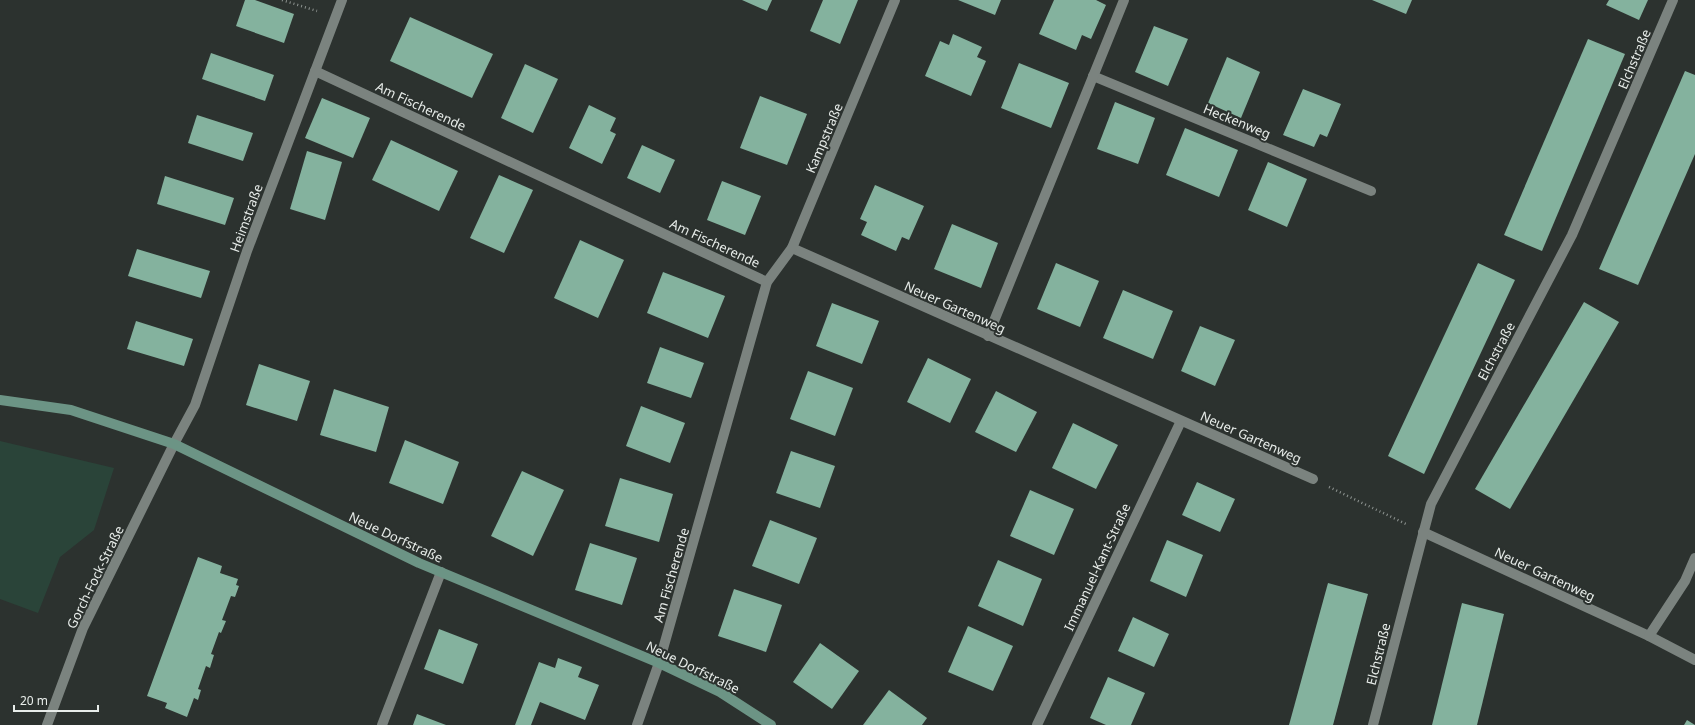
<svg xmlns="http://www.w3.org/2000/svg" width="1695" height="725" font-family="'Noto Sans',sans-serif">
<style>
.green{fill:#2a4439}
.building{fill:#84b29e}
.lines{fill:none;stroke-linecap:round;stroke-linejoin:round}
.path{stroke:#8f9592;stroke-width:2.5;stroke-dasharray:1 3;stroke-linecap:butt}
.lane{stroke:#7b837f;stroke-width:10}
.street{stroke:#7b837f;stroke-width:10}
.secondary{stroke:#6c9485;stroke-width:10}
.labels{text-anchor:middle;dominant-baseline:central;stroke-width:4;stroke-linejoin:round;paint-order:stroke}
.street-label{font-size:13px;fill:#e8edea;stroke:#2c322f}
</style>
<rect width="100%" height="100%" fill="#2c322f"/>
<polygon class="green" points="0,441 114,468 94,530 60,557 38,613 0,599"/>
<g class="building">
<polygon points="245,0 255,0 294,14 284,43 236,26"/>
<polygon points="742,0 772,0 767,11"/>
<polygon points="823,0 858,0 840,44 810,31"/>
<polygon points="958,0 1001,0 995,15"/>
<polygon points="1054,0 1096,0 1106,5 1091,39 1082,35 1076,50 1039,34"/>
<polygon points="1372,0 1412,0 1406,14"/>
<polygon points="1609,0 1648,0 1639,20 1606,5"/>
<polygon points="410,17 493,54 472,98 390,61"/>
<polygon points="1154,26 1188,39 1168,86 1135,72"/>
<polygon points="953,34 982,47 977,57 986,61 971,96 925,76 940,41 949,45"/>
<polygon points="1588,39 1625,54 1542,251 1504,235"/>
<polygon points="211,53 274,75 265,101 202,79"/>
<polygon points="1227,57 1260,72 1241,118 1208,103"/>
<polygon points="1019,63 1069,83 1051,128 1001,108"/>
<polygon points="525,64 558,79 533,133 501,118"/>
<polygon points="1685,71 1695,75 1695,154 1638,285 1599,269"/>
<polygon points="1303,89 1341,104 1327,137 1320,134 1314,147 1283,135"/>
<polygon points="760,96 807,114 787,165 740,148"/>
<polygon points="322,98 370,118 353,158 305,138"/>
<polygon points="1115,102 1155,118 1138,164 1097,149"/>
<polygon points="589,105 616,118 610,131 616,134 602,164 569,148"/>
<polygon points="197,115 253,133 243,161 188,143"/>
<polygon points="1185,128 1238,150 1219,197 1166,175"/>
<polygon points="391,140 458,171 439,211 372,180"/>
<polygon points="642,145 675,160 660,193 627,178"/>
<polygon points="307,151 342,162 325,220 290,209"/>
<polygon points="1268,162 1307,179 1287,227 1248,210"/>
<polygon points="499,175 533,190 504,253 470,238"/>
<polygon points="165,176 234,198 225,225 157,204"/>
<polygon points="722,181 761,196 745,235 707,220"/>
<polygon points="875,185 924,206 909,240 902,237 896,251 861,235 867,222 860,219"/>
<polygon points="952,224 998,243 981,288 934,269"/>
<polygon points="580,240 624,260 598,318 554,298"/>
<polygon points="137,249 210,271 201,298 128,276"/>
<polygon points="1056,263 1099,281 1080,327 1037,309"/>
<polygon points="1478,263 1515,280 1424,474 1388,456"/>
<polygon points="663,272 725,296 708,338 647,313"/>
<polygon points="1123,290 1173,311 1153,359 1103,338"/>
<polygon points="1584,302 1619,322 1510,509 1475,489"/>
<polygon points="832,303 879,321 862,364 816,346"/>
<polygon points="136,321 193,339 184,366 127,349"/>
<polygon points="1200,326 1235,340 1215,386 1181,371"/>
<polygon points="660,347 704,363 691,398 647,383"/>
<polygon points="928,358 971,379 950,423 907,402"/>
<polygon points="259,364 310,381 297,421 246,405"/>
<polygon points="808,371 853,388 835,436 790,419"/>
<polygon points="334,389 389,407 376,452 320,435"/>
<polygon points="996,391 1037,412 1016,452 975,432"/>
<polygon points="641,406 685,423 670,463 626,446"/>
<polygon points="1073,423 1118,445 1096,489 1052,468"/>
<polygon points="405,440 459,462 443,504 389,483"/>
<polygon points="791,451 835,466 820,508 776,493"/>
<polygon points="522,471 564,490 533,556 491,536"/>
<polygon points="620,478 673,494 659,542 605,526"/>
<polygon points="1197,482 1235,499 1220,532 1182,515"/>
<polygon points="1030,490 1074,509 1054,555 1010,536"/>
<polygon points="770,520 817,538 799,584 752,566"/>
<polygon points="1167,540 1203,555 1186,597 1150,581"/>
<polygon points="590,543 637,558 622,605 575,590"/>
<polygon points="198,557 222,566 220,573 238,579 236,585 239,586 235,597 231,596 222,620 226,621 221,633 219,632 211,654 214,655 210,668 206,666 198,689 201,690 198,700 194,698 187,717 165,708 167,703 147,696"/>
<polygon points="998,560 1042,579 1023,626 978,606"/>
<polygon points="1328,583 1368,594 1333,725 1289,725"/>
<polygon points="734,589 782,605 766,652 718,636"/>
<polygon points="1462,603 1504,614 1477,725 1432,725"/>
<polygon points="1133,617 1169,634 1154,667 1118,651"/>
<polygon points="968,626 1013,646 993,691 948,672"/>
<polygon points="439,629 478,644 463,684 424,669"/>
<polygon points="820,643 859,671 832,709 793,682"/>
<polygon points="558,658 582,667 578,677 599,685 585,720 540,702 531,725 515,725 539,662 555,668"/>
<polygon points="1108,677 1145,693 1131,725 1106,725 1090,718"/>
<polygon points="889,690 927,718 922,725 863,725"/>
<polygon points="417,714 446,725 413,725"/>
<polygon points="1687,720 1695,725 1684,725"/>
</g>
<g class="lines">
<g class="path">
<polyline points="282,0 317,11"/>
<polyline points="1329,487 1406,524"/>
</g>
<polyline class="lane" points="382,725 441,572"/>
<g class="street">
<polyline points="315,71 767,282"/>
<polyline points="1093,76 1371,191"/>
<polyline points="792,248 1313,479"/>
<polyline points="988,336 1124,0"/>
<polyline points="1423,532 1649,636 1695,660"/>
<polyline points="1649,636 1685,581 1695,558"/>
<polyline points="47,725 83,628 174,444 195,405 247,251 342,0"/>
<polyline points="637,725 659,663 767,282 792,248 895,0"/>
<polyline points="1037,725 1181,421"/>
<polyline points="1373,725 1431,504 1572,235 1673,0"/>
</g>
<polyline class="secondary" points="0,400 71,410 174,444 419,563 659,663 720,692 771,725"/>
</g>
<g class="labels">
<g class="street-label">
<text transform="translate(1634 59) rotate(-67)">Elchstraße</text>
<text transform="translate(421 106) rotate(25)">Am Fischerende</text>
<text transform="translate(1237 121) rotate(22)">Heckenweg</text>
<text transform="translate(824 138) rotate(-67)">Kampstraße</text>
<text transform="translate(246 218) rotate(-70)">Heimstraße</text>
<text transform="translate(715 243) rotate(25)">Am Fischerende</text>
<text transform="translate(955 307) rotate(24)">Neuer Gartenweg</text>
<text transform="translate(1496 351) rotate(-62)">Elchstraße</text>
<text transform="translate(1251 437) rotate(24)">Neuer Gartenweg</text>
<text transform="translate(396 537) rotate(25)">Neue Dorfstraße</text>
<text transform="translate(1097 567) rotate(-65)">Immanuel-Kant-Straße</text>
<text transform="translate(1545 574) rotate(25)">Neuer Gartenweg</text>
<text transform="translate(671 575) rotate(-74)">Am Fischerende</text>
<text transform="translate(95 577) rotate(-64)">Gorch-Fock-Straße</text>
<text transform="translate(1378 654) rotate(-76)">Elchstraße</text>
<text transform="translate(693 667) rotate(26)">Neue Dorfstraße</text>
</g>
</g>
<path d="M14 705v6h84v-6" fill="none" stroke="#e8edea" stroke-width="2"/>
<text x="20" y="705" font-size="12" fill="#e8edea" stroke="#2c322f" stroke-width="3" paint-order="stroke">20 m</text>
</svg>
